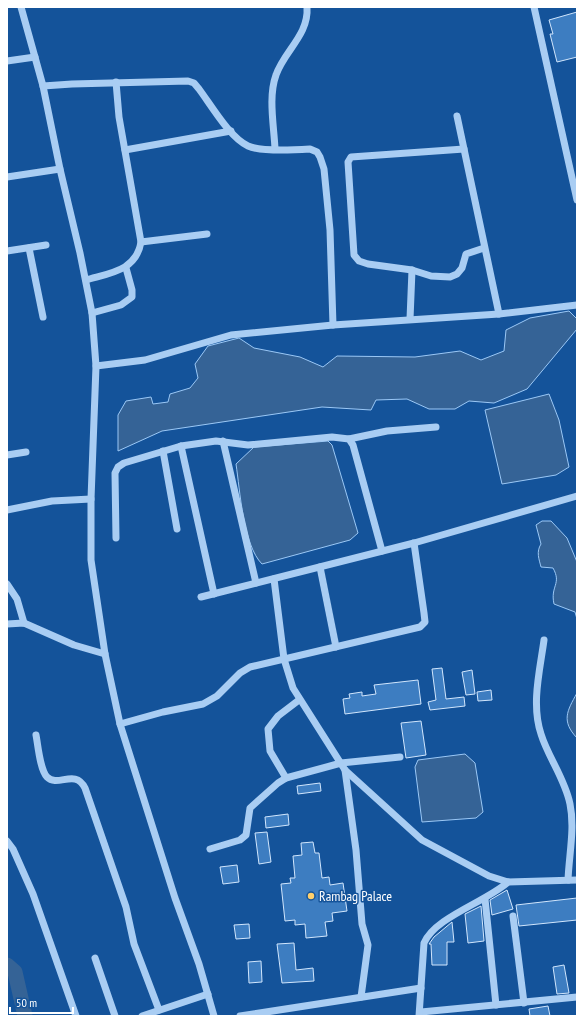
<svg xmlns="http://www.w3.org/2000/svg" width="584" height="1023" font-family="'PT Sans Narrow',sans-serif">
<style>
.water{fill:#356396;stroke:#9bc8f6}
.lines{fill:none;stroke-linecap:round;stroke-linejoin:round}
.river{stroke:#356396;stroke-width:15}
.building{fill:#3d7dc1;stroke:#d1e6fd}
.minor{stroke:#a9cdf3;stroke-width:7}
.poi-dot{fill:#ffcf6b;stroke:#14539a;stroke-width:1.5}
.labels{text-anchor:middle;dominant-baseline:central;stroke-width:3;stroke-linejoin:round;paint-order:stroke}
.poi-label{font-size:14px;fill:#fff;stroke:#14539a;text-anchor:start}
</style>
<rect width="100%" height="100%" fill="#14539a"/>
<g class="water">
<polygon points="569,311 577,319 577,329 527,389 494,403 469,401 455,409 429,409 407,399 376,400 371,410 322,407 162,431 118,451 118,415 126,401 151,397 153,404 168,402 170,394 190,388 198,378 195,364 208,346 239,338 254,348 300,357 323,367 337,356 415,357 460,351 481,360 504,351 506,330 530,318"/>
<polygon points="549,394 559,420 569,467 556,475 502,484 485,410"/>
<path d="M328,441L332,445L358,533L350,540L262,564C243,545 240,490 236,464L254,447Z"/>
<path d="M542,521H551L567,538L577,562V619L575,612L554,604C550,586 562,584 553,568L541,567C539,559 536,552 541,544L536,525Z"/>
<path d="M577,693V738C561,721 567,711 577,693Z"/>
<polygon points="465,754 475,763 483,812 476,818 422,822 415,767 418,760"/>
</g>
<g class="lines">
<polyline class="river" points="7,965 15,972 25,1016"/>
</g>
<g class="building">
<polygon points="577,12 577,57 557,62 550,34 553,34 549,20"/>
<polygon points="442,668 446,699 464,697 465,706 430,710 428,702 436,700 432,669"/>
<polygon points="472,670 475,694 466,695 462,672"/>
<polygon points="418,680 421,704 345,714 343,699 350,698 349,694 362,692 362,696 376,694 374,685"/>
<polygon points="491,690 492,700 478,701 477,692"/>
<polygon points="421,721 426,755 406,758 401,723"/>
<polygon points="320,783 321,791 298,794 297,786"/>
<polygon points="288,814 289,825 266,828 265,817"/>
<polygon points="267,832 271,862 259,864 255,833"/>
<polygon points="313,842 315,853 319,853 322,878 329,877 330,885 343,883 347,911 332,913 333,921 325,922 327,936 306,938 305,924 295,925 295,920 285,921 281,884 291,883 290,878 295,878 293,856 302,855 301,843"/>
<polygon points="237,865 239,882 223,884 220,867"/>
<polygon points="507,890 513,909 492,915 490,900"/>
<polygon points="577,898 577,920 519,926 516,905"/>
<polygon points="481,906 484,941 468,943 465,914"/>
<polygon points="452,922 454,942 447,942 447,965 432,965 431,944 429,944 434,937"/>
<polygon points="249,924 250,938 236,939 234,925"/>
<polygon points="294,943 296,970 313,968 314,981 282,983 277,944"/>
<polygon points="261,961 262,982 249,983 248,962"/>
<polygon points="564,965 569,993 557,994 553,967"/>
<polygon points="548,1006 550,1016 530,1016 529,1009"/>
</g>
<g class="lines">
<g class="minor">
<polyline points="21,7 43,86 60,169 80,253 92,313 96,366 91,499 91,560 105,654 120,724 175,898 199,964 214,1016"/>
<polyline points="534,7 577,200"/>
<polyline points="7,61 35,57"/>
<path d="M43,86L72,84L188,81L194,83L199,89C211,105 230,138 248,146C261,152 295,150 310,149L317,152L320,157L324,169L330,230L333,325"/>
<polyline points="457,116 499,314"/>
<path d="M275,149C274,126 268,97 276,75C284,51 309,35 307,7"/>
<polyline points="464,149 351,157 348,162 354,255 359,261 368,264 412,270 431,276 450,277 457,274 462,268 466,254 484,248"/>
<polyline points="125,150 231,131"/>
<polyline points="7,177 60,169"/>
<polyline points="141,242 207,234"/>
<polyline points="29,248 43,317"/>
<polyline points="7,251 46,245"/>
<path d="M86,280C110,273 136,271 141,242L119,117L116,82"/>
<polyline points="92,313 121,305 132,297 132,290 126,268"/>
<polyline points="410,319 412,270"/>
<polyline points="96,366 145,360 231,335 333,325 499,314 577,305"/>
<polyline points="349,439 387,431 436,427"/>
<polyline points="223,441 256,583"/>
<polyline points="181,446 214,594"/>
<polyline points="163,451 177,529"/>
<polyline points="7,455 26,452"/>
<polyline points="7,510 52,501 91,499"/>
<polyline points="116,538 115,473 118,467 124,463 181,446 216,441 248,445 332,437 349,439 353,445 382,551"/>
<polyline points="320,567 336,647"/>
<polyline points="274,579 284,659 293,688 345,770 422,840 489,876 508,882 577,880"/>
<polyline points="7,584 17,599 24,623"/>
<polyline points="201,597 414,543 577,496"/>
<polyline points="7,624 24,623 74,645 105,654"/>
<path d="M544,640C540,670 531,704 541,734C548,757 565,779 570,804C575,828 569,855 568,880"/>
<polyline points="120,724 163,712 203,704 217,696 240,673 250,667 420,627 425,622 424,613 414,543"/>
<path d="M36,735C38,745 40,770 47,777C58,788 75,768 85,788L126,907L134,944L159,1010"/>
<polyline points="345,770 356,850 362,924 368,945 361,997"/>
<polyline points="286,778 270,751 268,729 278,716 299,700"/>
<polyline points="7,841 13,849 33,894 76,1016"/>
<polyline points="210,849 240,840 246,835 250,808 278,783 286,778 341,763 400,757"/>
<polyline points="485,899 496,1005"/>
<polyline points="513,916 524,1003"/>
<polyline points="95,958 115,1016"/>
<polyline points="421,1012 577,997"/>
<polyline points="142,1016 208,994"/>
<polyline points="240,1016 421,988"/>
<path d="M419,1016L424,943C435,917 486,902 508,882"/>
</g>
</g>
<circle class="poi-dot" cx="311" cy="896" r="4"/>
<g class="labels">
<g class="poi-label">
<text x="319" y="896">Rambag Palace</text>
</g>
</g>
<rect width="584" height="1023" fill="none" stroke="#ffffff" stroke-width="16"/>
<path d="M10 1007v6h63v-6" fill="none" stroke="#ffffff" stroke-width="2"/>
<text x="16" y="1007" font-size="12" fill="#ffffff" stroke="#14539a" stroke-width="3" paint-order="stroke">50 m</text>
</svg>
